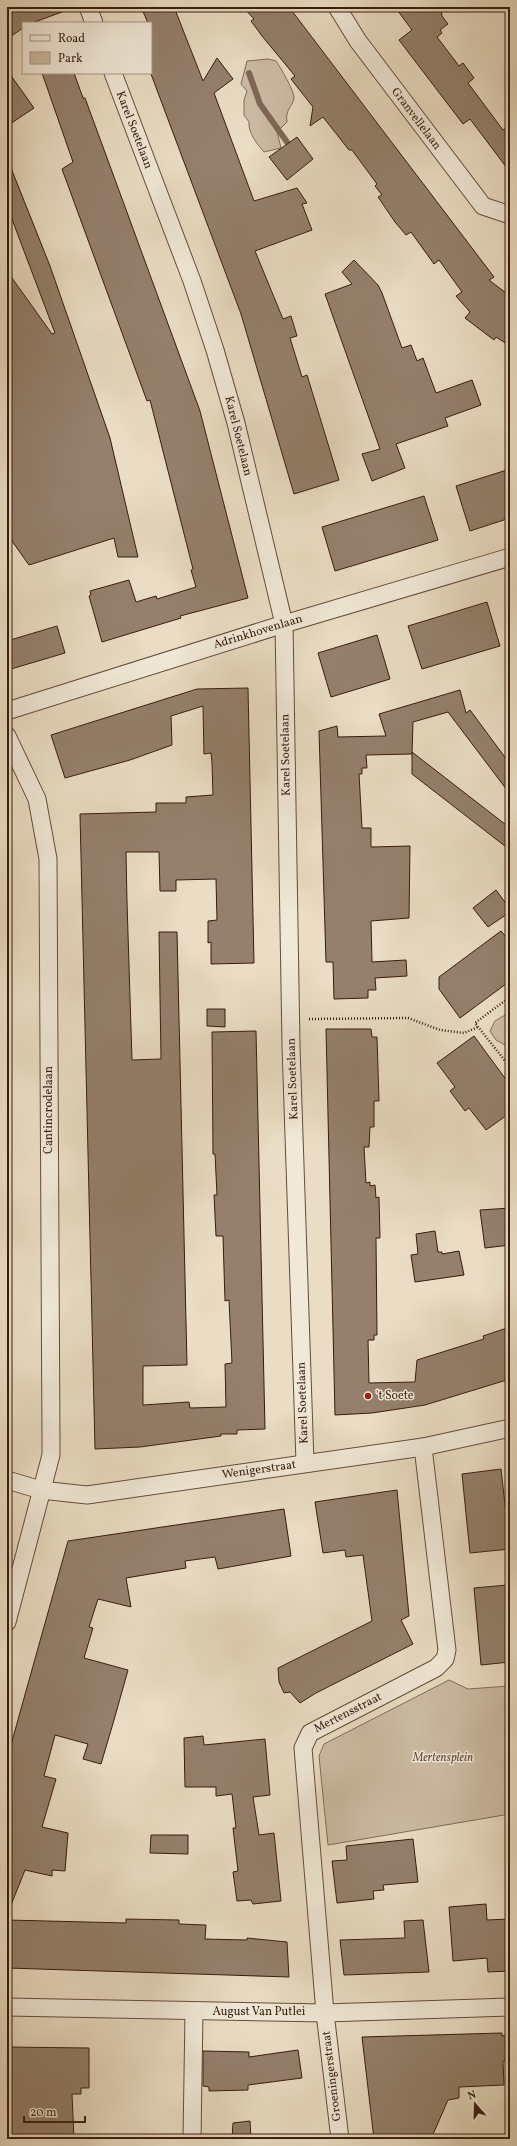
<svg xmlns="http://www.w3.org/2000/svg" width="517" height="2146" font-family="Vollkorn,serif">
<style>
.green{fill:#ccbca4;stroke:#826c59}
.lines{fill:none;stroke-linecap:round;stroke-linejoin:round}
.stream{stroke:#7e6855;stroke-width:6}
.building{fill:#94806c;stroke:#371c0e}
.minor-casing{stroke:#644c3b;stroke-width:19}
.path{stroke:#371c0e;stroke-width:2.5;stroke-dasharray:1 2;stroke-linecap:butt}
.minor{stroke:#f1e9d8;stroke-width:17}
.poi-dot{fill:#8f2418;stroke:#f1e9d8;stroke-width:1.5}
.labels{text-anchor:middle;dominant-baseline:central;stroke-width:3;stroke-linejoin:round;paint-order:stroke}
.street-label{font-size:12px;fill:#371c0e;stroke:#f1e9d8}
.poi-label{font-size:12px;fill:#371c0e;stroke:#f1e9d8;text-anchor:start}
.park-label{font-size:12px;font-style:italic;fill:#644c3b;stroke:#f1e9d8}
</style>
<rect width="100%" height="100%" fill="#eaddc3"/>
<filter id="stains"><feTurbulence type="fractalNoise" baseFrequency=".005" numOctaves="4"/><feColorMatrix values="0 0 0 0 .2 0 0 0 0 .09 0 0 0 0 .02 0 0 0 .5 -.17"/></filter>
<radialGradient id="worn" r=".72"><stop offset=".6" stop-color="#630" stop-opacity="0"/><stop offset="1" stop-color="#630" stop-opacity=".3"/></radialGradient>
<g class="green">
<path d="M268,59L276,61C280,66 295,93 294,98C292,108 285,109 287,122L277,132L281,148L264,152C257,144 248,133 249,122L244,115V100L247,91L241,84L247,61Z"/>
<polygon points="510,1012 510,1048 496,1040 490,1031 495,1021"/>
<polygon points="449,1680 468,1689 510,1686 510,1814 328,1845 319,1756 324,1744"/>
</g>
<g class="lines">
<polyline class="stream" points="249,73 260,104 287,142"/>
</g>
<g class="building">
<polygon points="7,7 70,7 70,9 32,23 23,23 23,28 7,39"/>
<polygon points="141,7 174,7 203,81 217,58 233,79 214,93 254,201 297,188 307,203 302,204 312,230 255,251 283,319 291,316 297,336 290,338 302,377 307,375 339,480 294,494 241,314 151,74 151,23 148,23"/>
<polygon points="243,7 289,7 494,277 489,280 510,296 510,346 496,337 494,340 465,318 470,312 456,296 462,292 439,260 434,264 411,232 406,235 395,222 378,197 382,195 375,186 377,184 352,150 349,150 323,117 310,126 313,107 291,79 295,76 262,36 251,21 254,19"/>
<polygon points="395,7 441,7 442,16 448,24 440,30 442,33 437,37 459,66 463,63 474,78 468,83 503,130 510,125 510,172 470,119 463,124 399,40 412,30"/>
<polygon points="7,70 34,108 7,126"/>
<polygon points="42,73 74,73 83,98 85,98 200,411 248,598 180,616 181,618 102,642 89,596 91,595 90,591 129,580 136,602 156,596 157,599 196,587 191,570 193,569 150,400 147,401 62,169 73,162"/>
<polygon points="297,137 313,159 287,180 269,157"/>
<polygon points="7,158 50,266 110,438 138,557 118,557 114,538 29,565 7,534 7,271 52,334 55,333 7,206"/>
<polygon points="354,260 378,285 382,293 402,348 411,345 417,361 423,358 436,393 472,380 481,405 445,418 448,426 396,444 405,468 372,481 362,454 380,449 325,294 352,284 342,272"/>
<polygon points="510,469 510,518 470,531 456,486"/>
<polygon points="424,496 438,540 335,571 322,527"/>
<polygon points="487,602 500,646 422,669 408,626"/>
<polygon points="57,626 65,653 11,669 7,654 7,641"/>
<polygon points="377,635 390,679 331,697 318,653"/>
<polygon points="248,688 254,963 211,964 211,942 208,943 208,921 217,920 216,879 176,880 176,891 160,891 159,852 126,852 127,902 132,1060 161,1059 159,932 177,932 187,1365 143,1366 143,1405 189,1402 190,1408 226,1407 225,1364 232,1363 229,1300 225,1301 223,1236 216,1236 214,1195 217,1195 215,1154 213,1154 212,1032 256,1031 265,1429 237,1430 237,1434 221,1434 221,1436 140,1447 95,1449 80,814 156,812 156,803 186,803 186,797 213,795 212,763 211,753 204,754 203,706 171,716 172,745 130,760 65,778 51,735 197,689"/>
<polygon points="460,690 466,713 470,710 510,764 510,794 448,712 413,722 412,754 366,755 367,768 362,768 362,774 359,774 362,828 371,828 371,847 410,846 409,918 371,921 372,962 406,960 407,976 375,978 376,990 368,990 368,998 334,999 333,962 326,962 319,731 337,726 338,737 386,736 379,714"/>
<polygon points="412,752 510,828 510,850 412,774"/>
<polygon points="496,890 510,909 510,912 488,927 473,908"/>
<polygon points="501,931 510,942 510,981 460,1018 439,989 439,977"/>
<polygon points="207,1009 225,1009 225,1027 207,1026"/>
<polygon points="326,1029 371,1029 372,1037 377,1037 379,1101 374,1101 374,1127 370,1127 369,1147 364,1147 366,1183 370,1182 370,1186 375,1185 376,1198 379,1197 380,1238 376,1238 377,1335 374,1335 374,1340 368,1340 369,1383 415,1382 417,1360 484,1339 483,1336 510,1327 510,1379 425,1405 372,1413 335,1415"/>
<polygon points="474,1036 510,1085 510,1113 486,1130 469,1108 465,1111 450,1091 455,1087 437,1063"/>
<polygon points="510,1208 510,1245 485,1248 480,1210"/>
<polygon points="435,1231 438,1252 442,1252 442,1254 459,1251 464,1275 415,1282 411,1255 418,1254 416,1234"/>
<polygon points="501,1469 510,1549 470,1553 462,1474"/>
<polygon points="397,1490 409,1616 401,1620 413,1644 316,1693 300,1703 290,1692 284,1693 279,1682 278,1668 372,1621 363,1555 346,1557 345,1550 323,1553 315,1502"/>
<polygon points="284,1509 291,1556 218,1569 215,1557 185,1561 186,1568 126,1578 131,1607 98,1599 89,1627 93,1628 84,1658 128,1670 114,1720 101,1764 83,1759 88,1744 55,1735 44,1776 56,1779 42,1827 68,1833 65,1871 52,1870 52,1876 25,1870 9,1910 7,1910 7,1759 68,1541"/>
<polygon points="507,1585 510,1609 510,1662 481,1665 474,1588"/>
<polygon points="203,1736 204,1745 265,1739 270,1795 253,1797 259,1835 274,1833 281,1901 253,1904 251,1900 237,1901 233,1872 238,1871 233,1828 236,1828 232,1794 216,1796 216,1787 185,1787 184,1738"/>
<polygon points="151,1835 188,1835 188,1854 150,1853"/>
<polygon points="413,1839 418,1882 383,1885 384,1890 373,1891 374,1899 337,1903 332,1861 347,1860 346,1846"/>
<polygon points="486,1904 487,1920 510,1919 510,1971 488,1972 487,1958 453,1961 449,1907"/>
<polygon points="126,1919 179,1920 179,1924 206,1925 205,1939 247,1940 247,1938 287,1942 289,1977 7,1968 7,1920 126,1923"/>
<polygon points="423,1920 429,1972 344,1975 340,1940 405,1938 404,1921"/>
<polygon points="502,2033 502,2036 510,2035 510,2061 503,2061 504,2085 459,2087 459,2098 448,2100 431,2139 374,2139 362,2037"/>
<polygon points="7,2047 89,2048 89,2088 81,2088 81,2094 72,2094 74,2139 7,2139"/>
<polygon points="298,2050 302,2078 248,2085 248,2090 209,2091 209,2087 203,2086 203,2051 249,2052 249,2057"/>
<polygon points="250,2121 251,2139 232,2139 233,2123"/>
</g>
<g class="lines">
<defs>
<g id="minor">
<polyline points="88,7 94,23"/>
<polyline points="337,7 358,41 483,206 510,215"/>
<polyline points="113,73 192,281 215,350 236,423 284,624 291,1046 305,1463"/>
<polyline points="7,711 284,624 510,557"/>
<polyline points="7,736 37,799 48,859 51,1444 51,1455 7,1622"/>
<polyline points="7,1480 41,1490 87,1495 423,1447 510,1428"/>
<polyline points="7,2007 325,2013 510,2007"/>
<polyline points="192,2139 194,2012"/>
<polyline points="340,2139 325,2013 303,1748 310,1733 436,1668 445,1659 447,1650 423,1447"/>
</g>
</defs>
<use href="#minor" class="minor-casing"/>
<g class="path">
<polyline points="510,997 475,1023 506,1062 510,1063"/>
<polyline points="309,1019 408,1018 440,1030 464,1033 478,1027"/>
</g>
<use href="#minor" class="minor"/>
</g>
<circle class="poi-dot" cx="368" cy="1396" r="4"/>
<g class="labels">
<g class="street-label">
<text transform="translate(416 119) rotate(53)">Granvellelaan</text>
<text transform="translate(134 130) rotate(69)">Karel Soetelaan</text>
<text transform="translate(238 436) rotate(76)">Karel Soetelaan</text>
<text transform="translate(258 632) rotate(-17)">Adrinkhovenlaan</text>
<text transform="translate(286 755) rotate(-91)">Karel Soetelaan</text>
<text transform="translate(293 1079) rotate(-92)">Karel Soetelaan</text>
<text transform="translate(49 1110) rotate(-90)">Cantincrodelaan</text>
<text transform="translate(303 1403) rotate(-92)">Karel Soetelaan</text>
<text transform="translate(259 1470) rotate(-8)">Wenigerstraat</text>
<text transform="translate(348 1713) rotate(-27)">Mertensstraat</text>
<text x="259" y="2012">August Van Putlei</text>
<text transform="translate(332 2076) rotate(-97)">Groeningerstraat</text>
</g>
<g class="poi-label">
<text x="376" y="1396">'t Soete</text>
</g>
<g class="park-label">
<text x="443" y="1758">Mertensplein</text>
</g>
</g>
<rect width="517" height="2146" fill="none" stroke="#eaddc3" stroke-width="24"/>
<rect x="8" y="8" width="501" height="2130" fill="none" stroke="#371c0e" stroke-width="2"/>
<rect x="12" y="12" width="493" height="2122" fill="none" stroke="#371c0e"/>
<rect x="22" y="22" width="130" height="52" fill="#f1e9d8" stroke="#a79787"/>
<rect x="30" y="35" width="20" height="6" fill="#f1e9d8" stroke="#a79787"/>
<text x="58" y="42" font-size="12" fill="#371c0e">Road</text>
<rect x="30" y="52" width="20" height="12" fill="#ccbca4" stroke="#a79787"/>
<text x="58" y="62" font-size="12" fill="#371c0e">Park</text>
<g transform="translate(475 2104) rotate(340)" stroke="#f1e9d8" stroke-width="3" paint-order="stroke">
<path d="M0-3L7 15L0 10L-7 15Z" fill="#371c0e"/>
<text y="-6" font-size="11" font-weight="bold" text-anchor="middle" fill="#371c0e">N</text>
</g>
<path d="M24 2116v6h61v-6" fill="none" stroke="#371c0e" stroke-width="2"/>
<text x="30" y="2116" font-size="12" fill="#371c0e" stroke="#f1e9d8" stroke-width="3" paint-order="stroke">20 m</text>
<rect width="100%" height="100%" filter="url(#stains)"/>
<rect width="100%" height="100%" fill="url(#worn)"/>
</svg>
